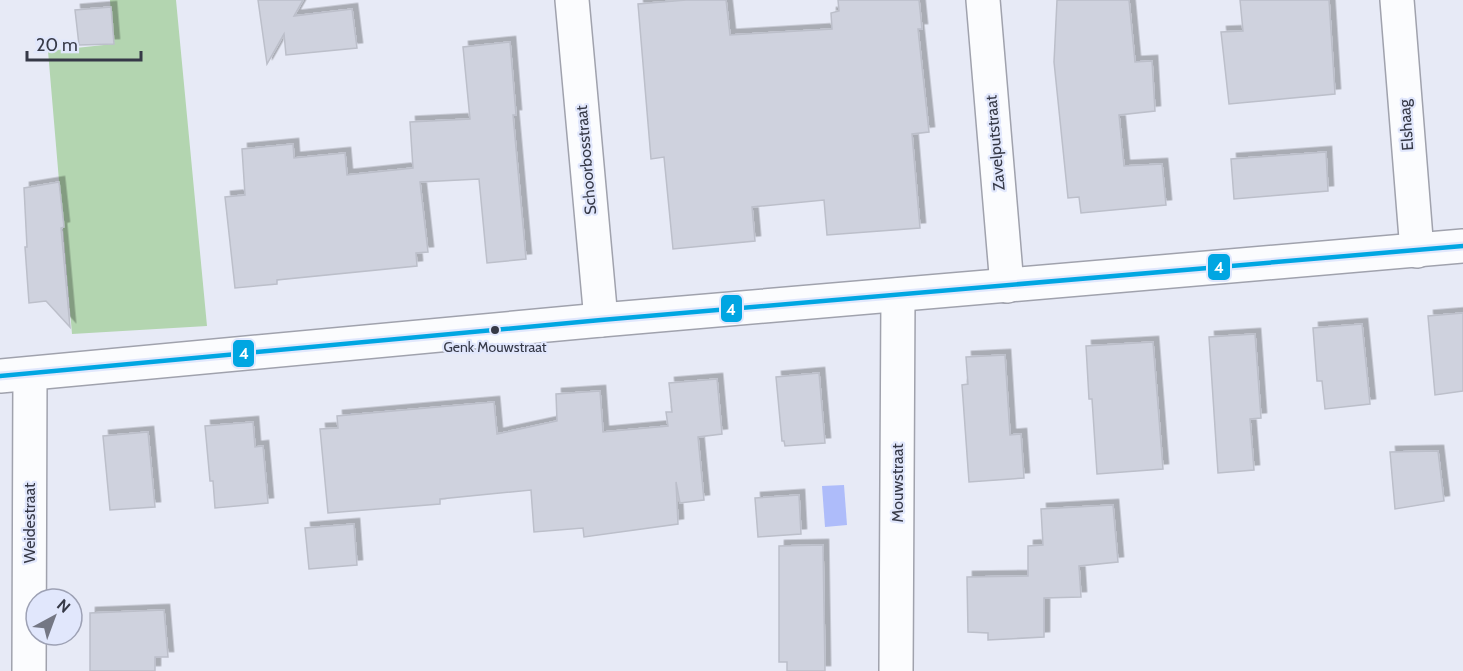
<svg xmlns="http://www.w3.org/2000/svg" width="1463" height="671" font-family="Cabin,sans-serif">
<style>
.forest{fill:#b3d5b0}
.water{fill:#aebcfa}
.building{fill:#cfd2de;stroke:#bcbfca;stroke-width:1.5;filter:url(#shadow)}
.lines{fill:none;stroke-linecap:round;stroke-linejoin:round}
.minor-casing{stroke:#a0a2ad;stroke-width:36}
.minor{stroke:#fbfcfe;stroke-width:33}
.bus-1-casing{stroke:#e1e7fc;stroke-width:9}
.bus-1{stroke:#00a6e2;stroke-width:4.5}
.bus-dot{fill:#363947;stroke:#e1e7fc;stroke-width:2}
.labels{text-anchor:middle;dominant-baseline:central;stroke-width:4.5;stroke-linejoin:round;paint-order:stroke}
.bus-label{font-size:14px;fill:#363947;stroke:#e1e7fc}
.street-label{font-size:16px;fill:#363947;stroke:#e1e7fc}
.line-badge{stroke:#e1e7fc;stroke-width:2}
.badge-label{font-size:16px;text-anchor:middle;font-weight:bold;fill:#fff}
</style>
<defs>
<filter id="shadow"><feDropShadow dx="5.5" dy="-5.5" stdDeviation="0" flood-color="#0004"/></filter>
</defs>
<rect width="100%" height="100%" fill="#e7eaf6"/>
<polygon class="forest" points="110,0 176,0 207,326 72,334 48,51 113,44"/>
<polygon class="water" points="844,485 847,525 825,527 822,486"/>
<g class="building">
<polygon points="258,0 303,0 294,16 352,9 357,48 286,55 284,34 267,64"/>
<polygon points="686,0 726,0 730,35 832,29 831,13 839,11 838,0 919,0 922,29 918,29 929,132 912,134 920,228 827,235 824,200 752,207 755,241 673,249 664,157 651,159 638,4"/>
<polygon points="1057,0 1129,0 1135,62 1152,61 1155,111 1119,115 1124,166 1162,164 1166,205 1081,213 1079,197 1068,198 1054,62"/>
<polygon points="1240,0 1329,0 1335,94 1229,104 1221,32 1243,31"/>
<polygon points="111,7 114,44 79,45 75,10"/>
<polygon points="510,42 516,115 513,115 526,259 487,263 479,179 420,182 428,252 416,253 417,266 277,280 277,284 235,288 225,197 245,195 242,149 293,144 294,158 345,153 347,175 413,168 410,122 470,119 463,47"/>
<polygon points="1326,152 1328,191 1234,199 1231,159"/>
<polygon points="59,182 64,227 61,228 70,327 46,301 29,303 25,247 27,247 24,188"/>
<polygon points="1463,313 1463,391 1435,395 1428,316"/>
<polygon points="1362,324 1370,404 1325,409 1322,381 1317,381 1313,328"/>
<polygon points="1255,334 1261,418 1250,419 1254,470 1218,473 1209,337"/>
<polygon points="1153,342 1163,469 1097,474 1092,399 1089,399 1086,346"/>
<polygon points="1005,355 1010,435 1021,434 1024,478 969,482 962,385 968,384 966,357"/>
<polygon points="819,373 825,443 785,446 784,441 782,441 776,377"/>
<polygon points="717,379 722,434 698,437 704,500 680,503 676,482 678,524 584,537 583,528 534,532 531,490 440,499 440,504 328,513 320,429 338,428 337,416 494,402 497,434 557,421 556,394 600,391 603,432 668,426 666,412 672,412 669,383"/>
<polygon points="253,422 255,447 263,446 268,503 215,508 213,481 210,481 205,426"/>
<polygon points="148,432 155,507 110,510 103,436"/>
<polygon points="1438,451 1444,501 1395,509 1390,452"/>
<polygon points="799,495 801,534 758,537 755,498"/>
<polygon points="1113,505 1118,562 1079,566 1081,597 1044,598 1044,637 988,640 988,633 968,632 967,577 1028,576 1028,546 1043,545 1041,509"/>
<polygon points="354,524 357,565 309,569 305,528"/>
<polygon points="823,545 825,671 787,671 787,662 779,662 779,546"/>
<polygon points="164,610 168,657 155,657 155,671 90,671 90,613"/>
</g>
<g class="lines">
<defs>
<g id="minor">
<polyline points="572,0 601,320"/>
<polyline points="983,0 1007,286"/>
<polyline points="1397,0 1417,251"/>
<polyline points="0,376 601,320 1463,246"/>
<polyline points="29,671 30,374"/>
<polyline points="896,671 898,295"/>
</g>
</defs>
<use href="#minor" class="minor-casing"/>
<use href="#minor" class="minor"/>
<defs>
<polyline id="bus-1" points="0,376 601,320 1463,246"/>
</defs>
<use href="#bus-1" class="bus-1-casing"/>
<use href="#bus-1" class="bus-1"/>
</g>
<circle class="bus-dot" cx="495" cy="330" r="5"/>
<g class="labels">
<g class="bus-label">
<text x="495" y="347">Genk Mouwstraat</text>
</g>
<g class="street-label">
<text transform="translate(1406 125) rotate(-94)">Elshaag</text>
<text transform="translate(995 143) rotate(-95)">Zavelputstraat</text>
<text transform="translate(586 160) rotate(-95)">Schoorbosstraat</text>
<text transform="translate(897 483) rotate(-90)">Mouwstraat</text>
<text transform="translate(29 523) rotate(-90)">Weidestraat</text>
</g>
</g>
<g class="line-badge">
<rect x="1207" y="253" width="24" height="28" rx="6" fill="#00a6e2"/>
<rect x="720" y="294" width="23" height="29" rx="6" fill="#00a6e2"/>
<rect x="232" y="339" width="23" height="29" rx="6" fill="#00a6e2"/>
</g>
<g class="badge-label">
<text x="1219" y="273">4</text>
<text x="731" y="315">4</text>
<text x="244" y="359">4</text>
</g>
<g transform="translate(54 617) rotate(41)"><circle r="28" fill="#e1e7fc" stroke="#9da1b4" stroke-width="1.5"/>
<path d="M0-4.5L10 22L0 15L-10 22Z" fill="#747784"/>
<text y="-9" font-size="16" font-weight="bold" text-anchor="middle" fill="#363947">N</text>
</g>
<path d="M27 51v9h114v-9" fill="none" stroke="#363947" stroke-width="3"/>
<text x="36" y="51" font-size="18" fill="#363947" stroke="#e1e7fc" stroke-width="4.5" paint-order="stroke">20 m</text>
</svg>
